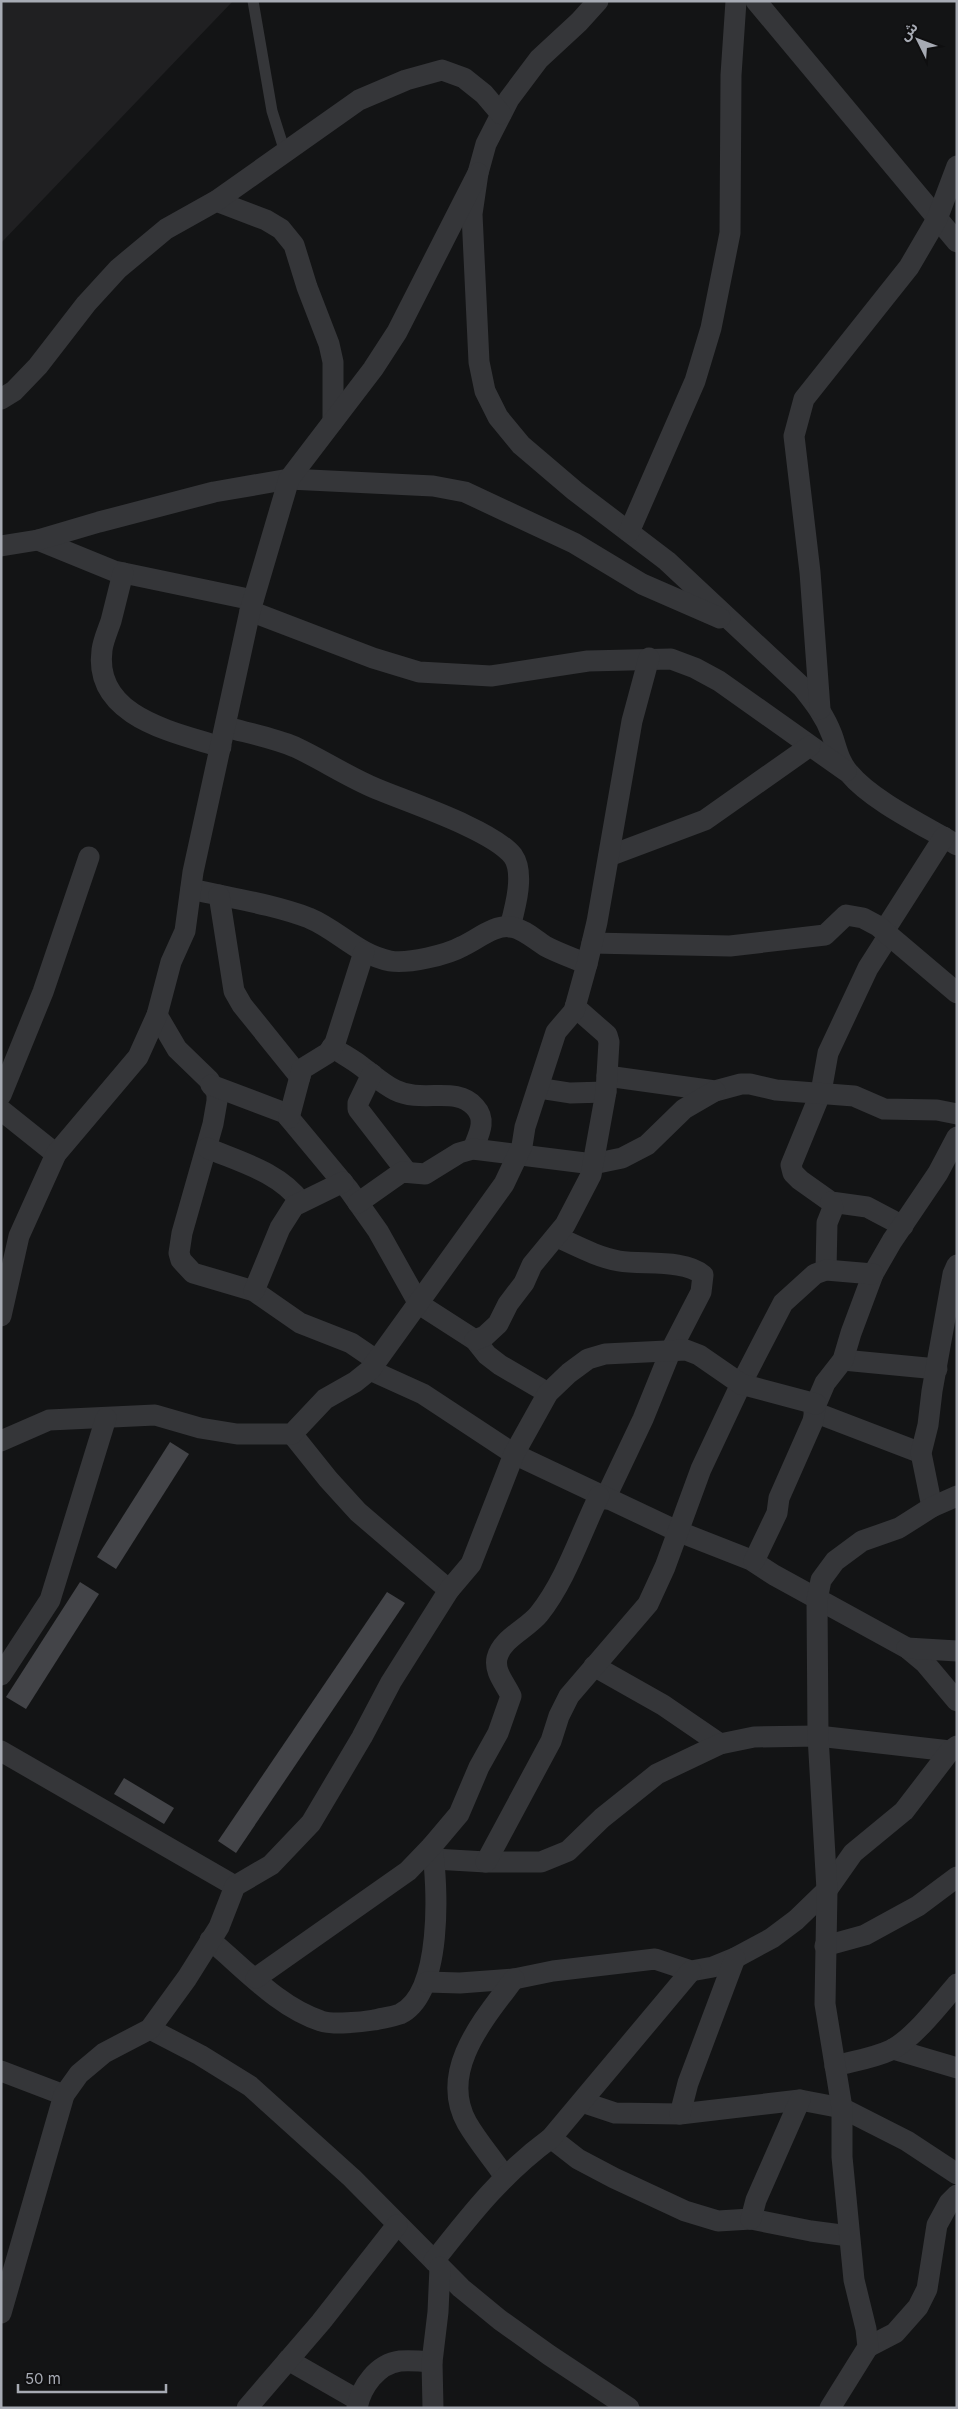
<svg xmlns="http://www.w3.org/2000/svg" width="958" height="2409" font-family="Inter,'Noto Sans Arabic',sans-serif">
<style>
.built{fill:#202022}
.building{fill:#434448}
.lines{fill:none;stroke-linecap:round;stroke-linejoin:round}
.lane{stroke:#353639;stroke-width:11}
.street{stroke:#353639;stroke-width:21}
</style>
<rect width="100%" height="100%" fill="#131415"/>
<polygon class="built" points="1,1 233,1 1,243"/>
<g class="building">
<polygon points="170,1442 189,1454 116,1569 97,1557"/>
<polygon points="80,1582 99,1594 26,1709 6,1697"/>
<polygon points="387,1592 405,1603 236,1853 218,1841"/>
<polygon points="124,1778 174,1808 164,1824 114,1794"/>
</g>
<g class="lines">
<polyline class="lane" points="253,1 272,111 285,152"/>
<g class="street">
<path d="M598,1L579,22L539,59L509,99L486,144L478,173L472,214L479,362L485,391L498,417L521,445L575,491L667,561L802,687C814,702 825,716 832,735C837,749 839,762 849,773C872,801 925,826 957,845"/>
<polyline points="756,1 957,242"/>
<polyline points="216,201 266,220 281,229 294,245 307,287 329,344 333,362 333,421"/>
<polyline points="1,399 14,391 38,366 86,304 118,269 166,229 216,201 359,100 406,80 442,70 464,78 484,94 501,114"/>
<polyline points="629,532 695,381 711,328 730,233 731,75 736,1"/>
<polyline points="38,540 114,571 253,600"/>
<polyline points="1,546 38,540 99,522 214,492 289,479 433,486 465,492 574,543 642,584 720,618"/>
<path d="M123,573C119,589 115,605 111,621C108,630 103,641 102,650C93,717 174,732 221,747"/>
<polyline points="250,611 373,658 419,672 491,676 588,661 671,659 695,668 719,681 846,771"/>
<polyline points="820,709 810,572 794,436 804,399 909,267 937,219 957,166"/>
<path d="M226,727C248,733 274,738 295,747C323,760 348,777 377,789C408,802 493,830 513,856C525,873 515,908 510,927"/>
<polyline points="609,856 705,820 810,746"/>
<path d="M191,889C230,898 272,904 309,918C338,930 358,955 390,961C408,964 447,955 463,946C478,939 495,924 512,927C525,930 534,939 545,946C558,953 573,958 587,964"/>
<polyline points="219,895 234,991 242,1005 300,1077"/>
<polyline points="884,931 944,837"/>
<polyline points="889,935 868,968 828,1053 821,1092 791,1165 793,1173 800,1180 831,1202 867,1207 903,1226"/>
<polyline points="592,943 730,946 825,935 846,915 863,918 878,926 957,993"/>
<polyline points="157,1015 177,1049 209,1080 217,1093 217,1101 213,1124 182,1233 179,1253 181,1260 193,1273 254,1291 300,1323 351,1343 376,1360"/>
<path d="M332,1047C342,1054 352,1059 361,1066C372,1074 383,1084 395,1090C423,1104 456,1085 475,1107C487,1120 479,1134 473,1149"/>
<polyline points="372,1074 358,1103 358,1109 406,1171"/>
<polyline points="607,1076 715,1091 741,1084 750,1084 776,1090 854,1096 884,1109 937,1110 957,1114"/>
<polyline points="211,1085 285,1113 349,1190 378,1231 419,1304 475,1340 487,1355 500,1365 548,1393"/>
<polyline points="538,1088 570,1093 606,1092"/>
<polyline points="1,1095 43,992 89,857"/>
<polyline points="1,1110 56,1154"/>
<polyline points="289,1118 302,1069 328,1053 335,1043 364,952"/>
<path d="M207,1148C240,1162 279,1172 301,1202"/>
<polyline points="358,1203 402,1172 425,1174 459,1153 473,1149 593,1164 622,1158 647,1145 684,1109 715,1091"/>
<path d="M557,1237C577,1246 597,1257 619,1261C643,1265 685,1259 703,1275L701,1292L671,1350L643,1419L605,1499"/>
<polyline points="826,1270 827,1223 833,1208 831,1202"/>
<polyline points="254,1291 280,1228 294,1206 343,1182"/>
<polyline points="1,1316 19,1236 56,1154 138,1057 157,1015 171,962 185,931 193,872 250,611 289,479 373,369 397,332 478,173"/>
<polyline points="475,1340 485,1336 498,1324 508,1304 524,1283 532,1265 565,1225 591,1175 606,1092 609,1042 607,1035 575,1007"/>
<polyline points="843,1360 937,1369"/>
<polyline points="370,1370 423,1394 514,1454 677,1531 751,1560 774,1575 907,1648 925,1663 957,1701"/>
<polyline points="814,1412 921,1453"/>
<polyline points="292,1434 328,1479 358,1512 449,1590"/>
<polyline points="1,1441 49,1420 155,1415 200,1428 237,1434 292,1434 325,1399 355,1382 370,1370 504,1184 522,1146 525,1127 556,1032 574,1011 587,964 597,922 632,721 649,658"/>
<polyline points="932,1507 921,1453 928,1425 932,1391 953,1274 957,1265"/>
<polyline points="754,1561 777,1513 779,1498 813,1421 816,1404 825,1383 843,1360 851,1333 873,1274 892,1241 938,1173 957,1137"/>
<polyline points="907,1648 957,1651"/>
<polyline points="594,1666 663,1705 720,1744"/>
<polyline points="1,1675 50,1600 106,1418"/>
<polyline points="1,1751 235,1886"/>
<polyline points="434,1859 486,1862 541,1862 568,1851 602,1818 657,1774 720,1744 754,1737 818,1736 950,1751"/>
<polyline points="486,1862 551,1741 559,1716 569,1696 648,1604 665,1567 701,1469 741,1384 783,1303 815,1274 826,1270 873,1274"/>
<path d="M210,1940C244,1968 278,2007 321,2021C332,2025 362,2022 374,2020C382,2018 392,2017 400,2014C443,1993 438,1886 432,1846"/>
<polyline points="825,1946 865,1935 918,1906 957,1877"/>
<path d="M256,1978L408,1871L432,1846L459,1814L479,1767L498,1733L511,1696C505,1683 494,1672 497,1658C502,1638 527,1629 539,1614C566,1580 580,1535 599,1496"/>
<polyline points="427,1982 460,1983 514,1979 553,1971 655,1959 691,1971 713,1967 735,1958 772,1938 796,1920 827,1890 853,1853 904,1811 950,1751 957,1746"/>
<polyline points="150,2029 200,2055 250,2086 352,2178 461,2288 500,2320 549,2355 629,2408"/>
<polyline points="893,2049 957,2068"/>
<path d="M835,2066C854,2061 874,2058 891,2050C913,2039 941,2003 957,1984"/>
<polyline points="1,2071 64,2095"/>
<polyline points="582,2102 615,2113 680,2114 800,2100 842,2108 907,2141 957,2174"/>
<polyline points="680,2114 688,2083 735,1958"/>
<polyline points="551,2138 578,2159 614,2178 685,2211 718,2221 751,2219 811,2231 849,2236"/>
<path d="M505,2177C493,2159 478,2142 467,2123C438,2071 484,2019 514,1979"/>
<polyline points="751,2219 756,2200 800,2100"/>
<path d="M434,2261C471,2214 502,2174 551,2138L691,1971"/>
<polyline points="1,2313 64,2095 79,2074 104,2053 150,2029 187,1978 219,1927 235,1886 271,1865 311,1823 362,1737 391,1682 449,1590 471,1564 514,1454 548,1393 569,1373 588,1359 605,1354 686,1350 699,1355 741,1384 816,1404"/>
<polyline points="868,2347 895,2333 918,2307 927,2289 937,2225 949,2203 957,2195"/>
<polyline points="288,2360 358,2400"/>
<polyline points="247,2408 321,2322 397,2225"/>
<path d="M357,2408C361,2387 377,2364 400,2361C410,2360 421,2361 432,2362"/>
<polyline points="433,2408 432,2362 438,2312 440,2267"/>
<polyline points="830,2408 868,2347 866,2329 854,2280 842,2157 842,2108 825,2004 827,1890 818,1736 817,1600 821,1580 835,1561 862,1541 899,1528 932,1507 957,1496"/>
</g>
</g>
<rect width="958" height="2409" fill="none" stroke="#a7abb4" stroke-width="5"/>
<g transform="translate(918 40) rotate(312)" stroke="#0f0f10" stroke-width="4" paint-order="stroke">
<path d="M0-4L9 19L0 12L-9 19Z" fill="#a7abb4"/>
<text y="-8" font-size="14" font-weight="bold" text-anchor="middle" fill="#a7abb4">ش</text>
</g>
<path d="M18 2384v8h148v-8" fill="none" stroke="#a7abb4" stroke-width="2.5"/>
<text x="25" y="2384" font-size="15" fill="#a7abb4" stroke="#0f0f10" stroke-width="4" paint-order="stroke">50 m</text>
</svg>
